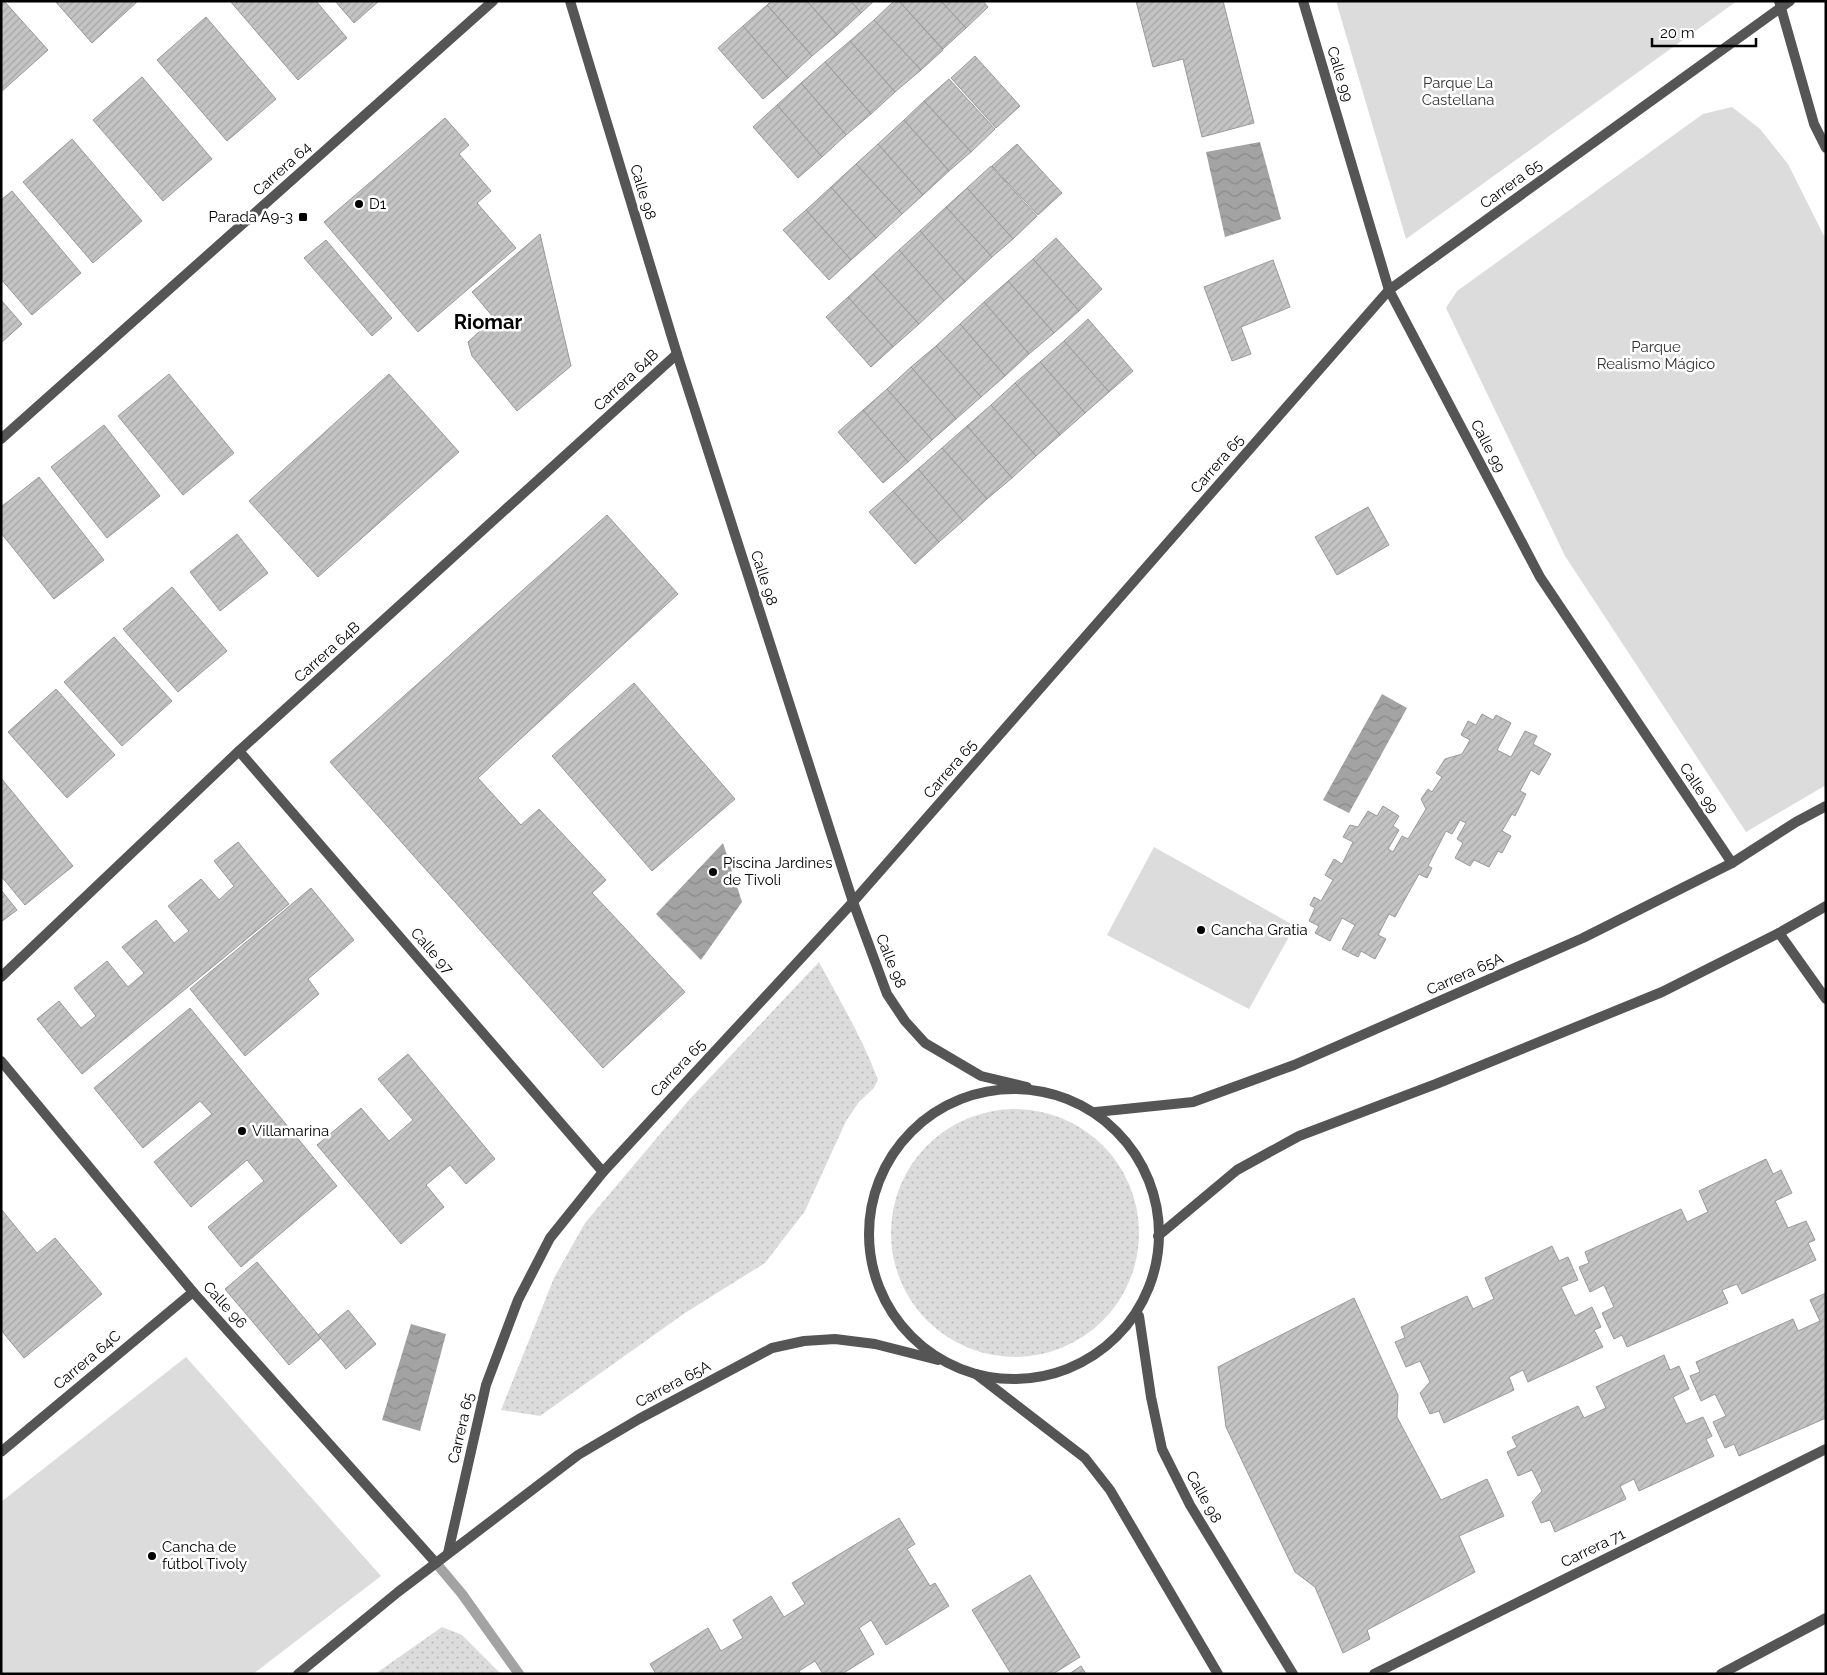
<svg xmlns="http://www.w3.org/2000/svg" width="1827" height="1675" font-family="Raleway,sans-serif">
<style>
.grass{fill:url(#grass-dots)}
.park{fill:#dcdcdc}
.water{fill:url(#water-waves)}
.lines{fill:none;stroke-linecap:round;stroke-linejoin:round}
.stream{stroke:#a3a3a3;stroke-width:10}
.building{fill:url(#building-hatch);stroke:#999}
.minor{stroke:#555;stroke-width:10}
.tertiary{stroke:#555;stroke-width:10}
.poi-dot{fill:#000;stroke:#fff;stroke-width:2}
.labels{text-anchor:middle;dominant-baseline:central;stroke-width:5;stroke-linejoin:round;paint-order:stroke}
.street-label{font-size:15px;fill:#000;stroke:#fff}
.park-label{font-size:15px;fill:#333;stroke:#fff}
.poi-label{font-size:15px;fill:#000;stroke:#fff;text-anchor:start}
.district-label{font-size:20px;font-weight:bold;fill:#000;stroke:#fff}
</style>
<defs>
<pattern id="grass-dots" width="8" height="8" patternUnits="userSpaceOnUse" patternTransform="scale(1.25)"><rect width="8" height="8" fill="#dcdcdc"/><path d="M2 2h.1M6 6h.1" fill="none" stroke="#bbb" stroke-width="1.8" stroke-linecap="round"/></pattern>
<pattern id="water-waves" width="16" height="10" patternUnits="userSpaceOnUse" patternTransform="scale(1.25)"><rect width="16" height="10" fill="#a3a3a3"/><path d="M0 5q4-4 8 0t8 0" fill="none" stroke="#8b8b8b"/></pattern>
<pattern id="building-hatch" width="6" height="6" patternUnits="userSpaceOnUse" patternTransform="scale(1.25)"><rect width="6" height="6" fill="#c4c4c4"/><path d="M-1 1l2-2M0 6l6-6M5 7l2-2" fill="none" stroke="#a7a7a7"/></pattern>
</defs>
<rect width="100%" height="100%" fill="#fff"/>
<g class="grass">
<path d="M819,962C840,1001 863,1039 878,1080L873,1089L859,1102L846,1121L805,1211L765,1263L685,1313L540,1416L501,1410L554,1278L585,1223L688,1101Z"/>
<circle cx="1015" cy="1233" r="124"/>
<polygon points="442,1627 462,1635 501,1674 375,1674"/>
</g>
<g class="park">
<polygon points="1336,1 1737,1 1406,239"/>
<polygon points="1732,107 1760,129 1788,164 1826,240 1826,785 1746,832 1565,556 1446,308 1457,291 1703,114"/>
<polygon points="1154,847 1295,926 1249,1009 1107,935"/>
<polygon points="186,1357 381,1576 253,1674 1,1674 1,1502"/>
</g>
<g class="water">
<polygon points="1260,142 1281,219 1225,237 1206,152"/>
<polygon points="1382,694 1407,708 1349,813 1323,800"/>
<polygon points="723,843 742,902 701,960 656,914"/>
<polygon points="411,1324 446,1334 420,1431 382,1420"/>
</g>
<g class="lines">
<polyline class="stream" points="436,1563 462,1594 519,1674"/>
</g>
<g class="building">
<polygon points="4,1 48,50 1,92 1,3"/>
<polygon points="55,1 138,1 92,43"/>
<polygon points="230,1 316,1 347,38 298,80"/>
<polygon points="335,1 379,1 354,23"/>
<polygon points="771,1 807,1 837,35 812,56 767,5"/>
<polygon points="807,1 851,1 861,13 837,35"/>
<polygon points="851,1 874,1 861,13"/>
<polygon points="894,1 899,1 943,50 921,70 874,20"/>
<polygon points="899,1 941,1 966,28 943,49"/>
<polygon points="941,1 983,1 988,7 966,28"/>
<polygon points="1136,1 1223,1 1254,123 1202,137 1183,59 1153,67"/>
<polygon points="767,5 812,56 788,78 743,26"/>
<polygon points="206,17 276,99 227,141 157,60"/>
<polygon points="874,20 921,70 895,92 850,41"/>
<polygon points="743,26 788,78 763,99 718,48"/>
<polygon points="850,41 895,92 871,114 825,62"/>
<polygon points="975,56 1020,106 996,128 951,78"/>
<polygon points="825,62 871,114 846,135 801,83"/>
<polygon points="142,77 212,159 163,201 93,120"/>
<polygon points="949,79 995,129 971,152 924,101"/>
<polygon points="801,83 846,135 822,157 777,105"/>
<polygon points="924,101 971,152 949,171 904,120"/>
<polygon points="777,105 822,157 798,178 753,127"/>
<polygon points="445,118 469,145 459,154 491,191 477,203 516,248 418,332 324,222"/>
<polygon points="904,120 949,171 923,195 878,144"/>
<polygon points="72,139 142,221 93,263 23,182"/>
<polygon points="878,144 923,195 902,214 856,164"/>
<polygon points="1017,144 1062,193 1038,215 992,166"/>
<polygon points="856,164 902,214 876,238 831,187"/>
<polygon points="991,166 1037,216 1013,239 967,188"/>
<polygon points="831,187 876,238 851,260 806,210"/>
<polygon points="967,188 1013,239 992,257 946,207"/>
<polygon points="12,191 81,273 32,315 1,279 1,200"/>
<polygon points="946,207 992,257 965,282 920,231"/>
<polygon points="806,210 851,260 829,280 783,230"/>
<polygon points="920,231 965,282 944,301 899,250"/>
<polygon points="540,234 571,366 517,411 472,356 468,342 494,318 472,292"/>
<polygon points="1056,238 1102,289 1079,311 1033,259"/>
<polygon points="326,240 392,318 372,336 304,258"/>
<polygon points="899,250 944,301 919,324 873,274"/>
<polygon points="1033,259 1079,311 1054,333 1008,281"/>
<polygon points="1273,260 1290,307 1241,327 1251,354 1232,361 1204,287"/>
<polygon points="873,274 919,324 893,347 848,297"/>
<polygon points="1008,281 1054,333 1029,354 984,302"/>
<polygon points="848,297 893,347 871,367 826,317"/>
<polygon points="1,300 22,324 1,343"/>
<polygon points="984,302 1029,354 1005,376 960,324"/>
<polygon points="1088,319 1133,371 1109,392 1064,341"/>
<polygon points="960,324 1005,376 981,397 936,346"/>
<polygon points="1064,341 1109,392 1085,413 1040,362"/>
<polygon points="936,346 981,397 956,419 911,367"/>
<polygon points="1040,362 1085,413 1060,435 1015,383"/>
<polygon points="911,367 956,419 932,440 887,389"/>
<polygon points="169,374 234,453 183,495 118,416"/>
<polygon points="389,374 459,452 318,577 249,501"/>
<polygon points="1015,383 1060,435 1036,456 991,405"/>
<polygon points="887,389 932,440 908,462 863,410"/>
<polygon points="991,405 1036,456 1012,478 967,426"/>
<polygon points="863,410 908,462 883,483 838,432"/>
<polygon points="104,425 160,496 107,538 51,467"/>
<polygon points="967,426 1012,478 987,499 942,448"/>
<polygon points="942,448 987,499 963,521 918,469"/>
<polygon points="918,469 963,521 939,542 893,491"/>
<polygon points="39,477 104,560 54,599 1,533 1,507"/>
<polygon points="893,491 939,542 915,564 869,512"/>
<polygon points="1368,507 1389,545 1337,575 1315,537"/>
<polygon points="607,515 678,594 478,778 521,825 539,809 606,880 592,893 685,992 603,1068 330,762"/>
<polygon points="237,534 268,573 220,611 190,572"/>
<polygon points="172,587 227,651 178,692 123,629"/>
<polygon points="114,637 172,701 122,746 64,682"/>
<polygon points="634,683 735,799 652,871 552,756"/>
<polygon points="56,689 115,755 67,798 8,732"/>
<polygon points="1482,714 1493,720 1496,715 1511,723 1497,750 1511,757 1525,731 1537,736 1533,744 1551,754 1539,775 1531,770 1520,791 1526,794 1515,816 1512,814 1502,831 1511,836 1502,853 1498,851 1489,867 1474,860 1470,866 1455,858 1463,843 1457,839 1466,823 1460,820 1452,834 1446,831 1428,866 1432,868 1427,878 1419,874 1395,917 1389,914 1378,935 1386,939 1375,959 1361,951 1358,957 1342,949 1355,925 1342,918 1330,941 1315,933 1319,926 1309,921 1315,908 1310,905 1314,897 1321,901 1333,880 1325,875 1334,859 1342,864 1353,842 1343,837 1350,825 1358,827 1368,811 1377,816 1383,806 1399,816 1393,826 1399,830 1388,849 1393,852 1402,836 1408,839 1426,809 1421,799 1428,789 1432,792 1442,777 1436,773 1445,759 1462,754 1470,740 1461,735 1468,721 1476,725"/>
<polygon points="1,778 73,866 25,905 1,876"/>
<polygon points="238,842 289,904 82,1074 37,1019 59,1001 81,1028 96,1016 74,988 107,961 128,987 144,973 122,947 156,920 174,943 189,931 168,906 201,879 219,900 234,886 214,861"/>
<polygon points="311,888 354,940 308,979 319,994 245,1056 190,989"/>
<polygon points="1,890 17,910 1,922"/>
<polygon points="190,1008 337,1186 241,1267 208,1227 264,1181 247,1160 191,1207 154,1162 212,1114 200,1101 143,1148 94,1088"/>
<polygon points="408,1054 495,1159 466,1184 450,1165 426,1185 444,1207 401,1244 317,1145 361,1108 389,1141 413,1120 378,1079"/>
<polygon points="1766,1159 1773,1174 1781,1170 1792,1193 1775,1201 1788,1228 1806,1221 1815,1240 1808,1243 1816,1260 1742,1294 1737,1284 1722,1290 1728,1303 1627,1347 1622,1335 1614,1339 1602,1313 1614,1307 1604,1285 1590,1292 1579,1267 1589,1263 1585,1252 1681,1209 1687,1222 1708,1212 1699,1191"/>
<polygon points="1,1209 37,1253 55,1238 102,1294 24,1358 1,1330"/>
<polygon points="1552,1246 1559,1261 1568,1257 1578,1280 1561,1287 1575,1316 1592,1307 1601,1327 1594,1330 1603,1347 1528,1382 1523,1370 1509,1377 1514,1390 1444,1423 1439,1411 1430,1414 1420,1393 1430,1382 1420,1361 1406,1367 1395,1342 1405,1338 1401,1327 1467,1296 1473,1309 1494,1299 1485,1278"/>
<polygon points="257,1262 321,1338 289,1365 225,1289"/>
<polygon points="1826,1293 1826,1418 1739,1456 1734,1444 1725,1448 1713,1422 1726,1416 1715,1394 1701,1401 1690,1376 1700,1372 1696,1362 1793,1319 1798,1331 1820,1321 1810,1300"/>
<polygon points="1354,1298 1398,1395 1397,1417 1441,1500 1487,1479 1504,1516 1459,1536 1475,1572 1367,1630 1370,1639 1343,1653 1315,1587 1295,1572 1226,1427 1218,1367"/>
<polygon points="348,1310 376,1344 346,1369 318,1335"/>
<polygon points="1664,1355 1670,1370 1679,1366 1689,1389 1673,1397 1686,1424 1703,1417 1712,1436 1706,1439 1714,1456 1639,1491 1634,1479 1620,1486 1626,1499 1555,1532 1550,1520 1541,1523 1532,1502 1542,1491 1532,1470 1518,1476 1507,1452 1517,1447 1512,1437 1578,1406 1584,1418 1606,1408 1596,1387"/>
<polygon points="899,1518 915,1544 907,1549 930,1586 935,1583 949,1606 886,1645 871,1620 859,1628 874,1654 842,1674 823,1674 815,1661 799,1671 801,1674 656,1674 650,1664 708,1628 721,1651 743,1638 733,1620 771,1596 784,1617 805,1604 792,1583"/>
<polygon points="1030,1575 1080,1657 1053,1674 1011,1674 972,1610"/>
<polygon points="1081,1666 1086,1674 1069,1674"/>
</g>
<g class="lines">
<g class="minor">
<polyline points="239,751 603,1172"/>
<polyline points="1779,933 1826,999"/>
<polyline points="1,977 239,751 677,354"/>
<polyline points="1,1061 193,1292 436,1563"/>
<polyline points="1,1452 193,1292"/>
<polyline points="448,1553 486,1385 518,1300 550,1238 603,1172 853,902 1389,290 1790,1"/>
<polyline points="1374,1674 1826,1449"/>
<polyline points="1721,1674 1826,1618"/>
</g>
<g class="tertiary">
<polyline points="570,1 677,354 853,902 887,994 905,1021 925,1043 981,1076 1027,1087"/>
<polyline points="1303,1 1389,290 1540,577 1732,863"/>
<polyline points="1779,1 1814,124 1826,148"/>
<polyline points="1,439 493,1"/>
<circle cx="1014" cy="1234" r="145"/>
<polyline points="1096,1112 1193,1102 1294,1065 1583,938 1732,863 1796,822 1826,806"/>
<polyline points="1158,1236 1237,1170 1299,1136 1436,1084 1662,992 1779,933 1826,906"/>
<polyline points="1139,1316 1151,1397 1162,1449 1190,1505 1293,1674"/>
<polyline points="976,1374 1085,1458 1110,1490 1218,1674"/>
<polyline points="298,1674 398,1592 578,1455 639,1419 772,1348 804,1341 835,1339 875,1344 938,1360"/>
</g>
</g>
<g class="poi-dot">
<circle cx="359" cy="204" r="5"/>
<rect x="298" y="212" width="10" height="10" rx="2.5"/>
<circle cx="713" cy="872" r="5"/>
<circle cx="1201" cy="930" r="5"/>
<circle cx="242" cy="1131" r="5"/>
<circle cx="152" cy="1556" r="5"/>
</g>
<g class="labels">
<g class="street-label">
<text transform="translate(1340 74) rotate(73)">Calle 99</text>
<text transform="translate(282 169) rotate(-42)">Carrera 64</text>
<text transform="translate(1511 184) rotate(-36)">Carrera 65</text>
<text transform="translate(643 192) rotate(73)">Calle 98</text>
<text transform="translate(626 380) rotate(-43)">Carrera 64B</text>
<text transform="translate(1488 446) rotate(62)">Calle 99</text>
<text transform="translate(1217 464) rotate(-49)">Carrera 65</text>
<text transform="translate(764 578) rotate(72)">Calle 98</text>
<text transform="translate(327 652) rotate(-42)">Carrera 64B</text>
<text transform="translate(950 769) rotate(-49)">Carrera 65</text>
<text transform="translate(1699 788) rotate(56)">Calle 99</text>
<text transform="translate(432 951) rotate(49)">Calle 97</text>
<text transform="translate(891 961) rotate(68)">Calle 98</text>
<text transform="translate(1465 974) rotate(-24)">Carrera 65A</text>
<text transform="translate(678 1068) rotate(-47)">Carrera 65</text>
<text transform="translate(225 1305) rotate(48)">Calle 96</text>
<text transform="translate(87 1360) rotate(-40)">Carrera 64C</text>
<text transform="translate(673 1384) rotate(-28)">Carrera 65A</text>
<text transform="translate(461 1428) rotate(-77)">Carrera 65</text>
<text transform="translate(1204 1497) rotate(61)">Calle 98</text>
<text transform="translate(1593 1548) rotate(-26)">Carrera 71</text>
</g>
<g class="park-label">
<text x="1458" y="83">Parque La<tspan x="1458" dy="17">Castellana</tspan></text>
<text x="1656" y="347">Parque<tspan x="1656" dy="17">Realismo Mágico</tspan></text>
</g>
<g class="poi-label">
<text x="369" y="204">D1</text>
<text x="293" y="217" text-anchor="end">Parada A9-3</text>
<text x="723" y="863">Piscina Jardines<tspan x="723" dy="17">de Tivoli</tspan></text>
<text x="1211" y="930">Cancha Gratia</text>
<text x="252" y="1131">Villamarina</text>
<text x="162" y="1547">Cancha de<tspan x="162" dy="17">fútbol Tivoly</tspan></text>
</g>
<g class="district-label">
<text x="488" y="322">Riomar</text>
</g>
</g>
<rect width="1827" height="1675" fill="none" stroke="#000000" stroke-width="5"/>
<path d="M1652 38v8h104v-8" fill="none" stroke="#000000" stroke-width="2.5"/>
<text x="1660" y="38" font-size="15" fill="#000000" stroke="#ffffff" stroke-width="4" paint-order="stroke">20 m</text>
</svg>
